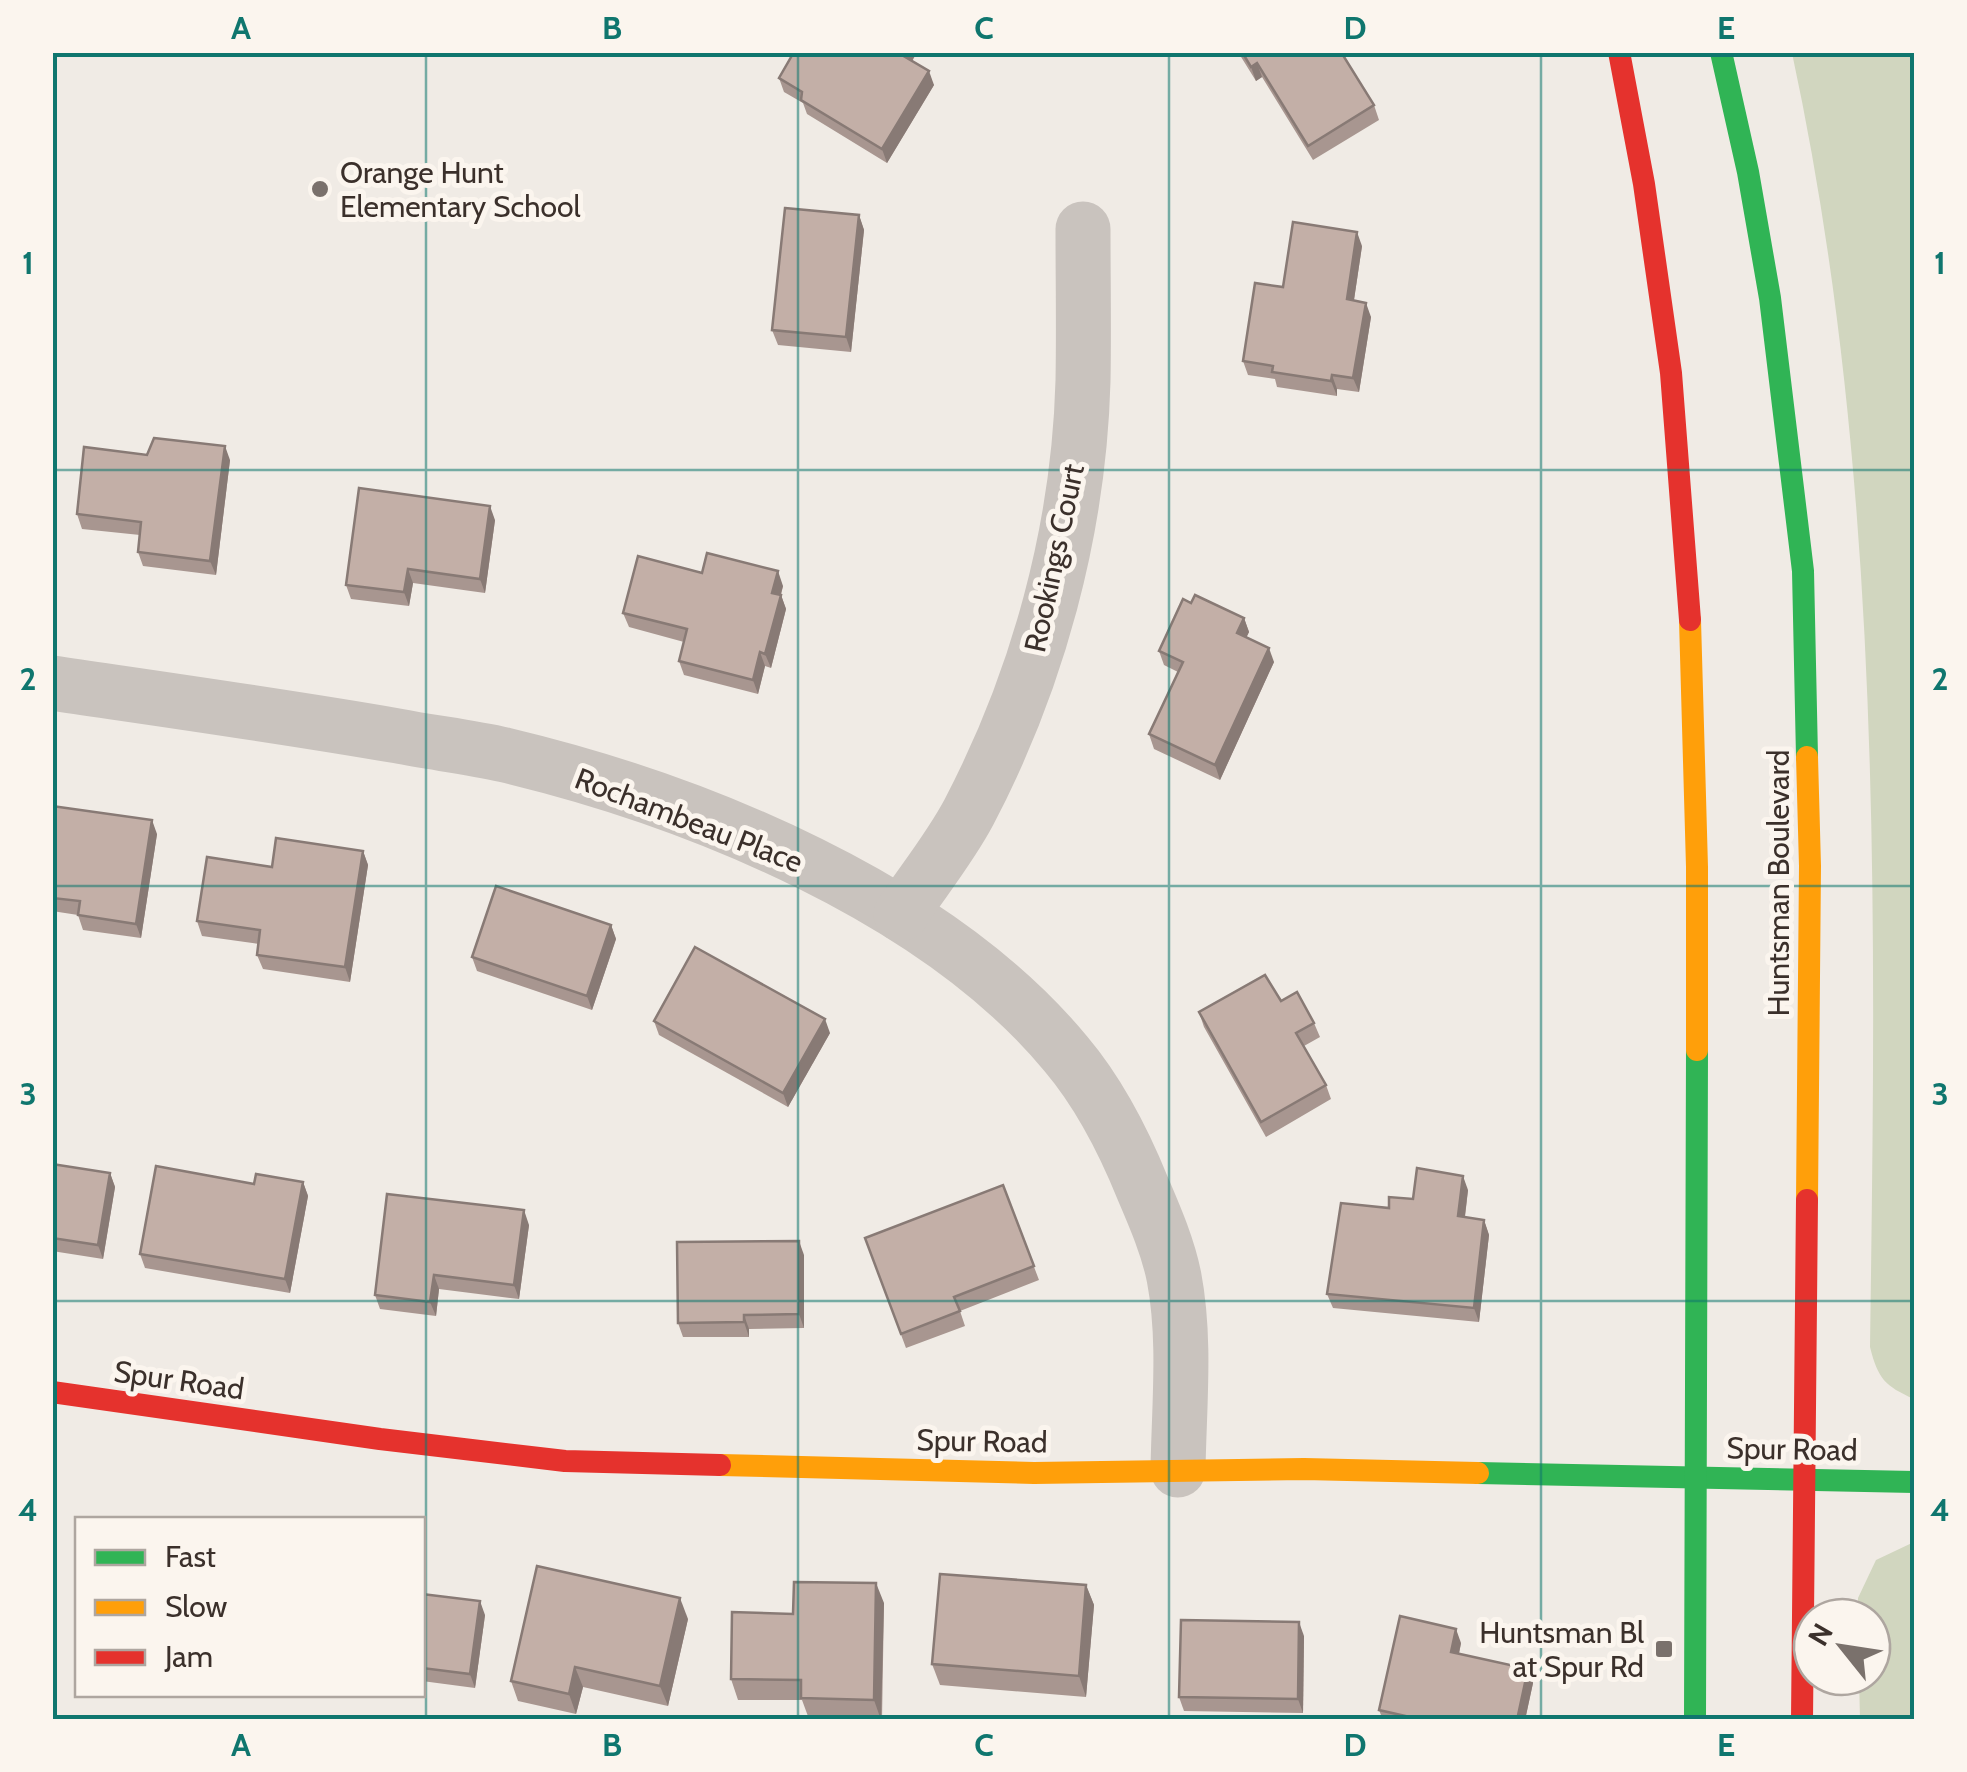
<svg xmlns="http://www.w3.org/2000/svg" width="1967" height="1772" font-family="Cabin,sans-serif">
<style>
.green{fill:#d1d6bf}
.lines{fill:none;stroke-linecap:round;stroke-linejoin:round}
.street{stroke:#c9c3be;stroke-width:55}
.fast{stroke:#30b455;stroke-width:22}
.slow{stroke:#ff9f0a;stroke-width:22}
.jam{stroke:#e5322d;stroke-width:22}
.wall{fill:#a89690}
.shaded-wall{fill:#887a75}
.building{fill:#c3afa7;stroke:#887a75;stroke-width:2.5}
.grid{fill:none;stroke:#0f766e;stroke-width:2.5;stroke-opacity:0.55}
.poi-dot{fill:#7a716c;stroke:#fbf5ee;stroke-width:4}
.labels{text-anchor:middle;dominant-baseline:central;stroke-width:10;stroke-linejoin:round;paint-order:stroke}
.poi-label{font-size:30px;fill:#3b302b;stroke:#fbf5ee;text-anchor:start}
.street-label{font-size:30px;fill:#3b302b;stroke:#fbf5ee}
.neatline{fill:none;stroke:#0f766e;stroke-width:4}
.grid-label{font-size:32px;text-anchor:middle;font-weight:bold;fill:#0f766e}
</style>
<rect width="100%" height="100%" fill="#f0ebe5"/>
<g class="green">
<path d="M1792,53H1914V1399C1885,1386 1878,1379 1870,1347C1876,916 1883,476 1792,53Z"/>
<polygon points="1914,1542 1914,1719 1860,1719 1859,1677 1872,1677 1872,1617 1858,1617 1858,1598 1876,1560"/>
</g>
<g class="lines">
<g class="street">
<path d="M52,683C168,700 283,716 398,736C434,743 470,747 505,755C698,801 938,899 1066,1054C1099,1093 1124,1142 1143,1189C1155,1217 1168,1247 1174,1277C1186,1340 1179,1406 1178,1470"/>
<path d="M901,914C923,881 950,848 969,812C1038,680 1079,530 1083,381C1084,330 1083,279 1083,229"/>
</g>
<g class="fast">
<polyline points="1721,52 1748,172 1770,298 1803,571 1807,757"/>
<polyline points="1478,1473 1914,1482"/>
<polyline points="1695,1720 1697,1050"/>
</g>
<g class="slow">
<polyline points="1690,620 1697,867 1697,1050"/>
<polyline points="1807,1200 1810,866 1807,757"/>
<polyline points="720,1465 1034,1473 1304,1469 1478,1473"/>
</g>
<g class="jam">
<polyline points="1619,52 1644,184 1671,373 1690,620"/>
<polyline points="52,1392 380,1439 565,1461 720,1465"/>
<polyline points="1802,1720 1807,1200"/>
</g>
</g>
<g class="wall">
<polygon points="1238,52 1341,52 1374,105 1379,120 1313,160 1262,77 1256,81"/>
<polygon points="912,61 934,85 887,163 807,114 803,103 784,92 779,78"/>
<polygon points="859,215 864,230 851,352 778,345 772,330"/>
<polygon points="1362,246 1354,300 1371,317 1359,392 1337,389 1337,396 1277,387 1275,379 1248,375 1243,361 1283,287"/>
<polygon points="147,455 230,460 216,575 143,566 138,552 140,535 82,529 77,514"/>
<polygon points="495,520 485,593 413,583 409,606 351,599 346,585"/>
<polygon points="702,573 783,586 781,595 786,609 771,668 765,666 758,694 684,675 679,661 684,642 629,627 623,613"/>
<polygon points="1191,603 1244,618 1249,632 1246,637 1274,662 1220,780 1154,749 1149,734 1178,672 1164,665 1159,651"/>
<polygon points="52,806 157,834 141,938 83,930 78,915 52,911"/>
<polygon points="363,851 368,865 350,982 263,969 257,955 259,944 202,936 197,921"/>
<polygon points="611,925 616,939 592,1010 477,971 472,957"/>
<polygon points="1281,1001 1314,1023 1320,1037 1304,1046 1326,1085 1331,1099 1266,1137 1204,1027 1199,1012"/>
<polygon points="654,1021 830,1033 788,1107 659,1035"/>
<polygon points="52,1164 110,1173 115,1187 103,1259 52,1251"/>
<polygon points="303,1182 308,1196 290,1293 145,1268 140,1254 254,1184"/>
<polygon points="1003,1185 1039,1280 960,1311 965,1326 906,1348 865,1238"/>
<polygon points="1468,1190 1465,1217 1484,1220 1489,1235 1479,1322 1333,1308 1327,1294 1389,1208 1413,1199"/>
<polygon points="529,1225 519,1299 439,1289 436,1316 380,1309 375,1295"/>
<polygon points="804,1255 804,1328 749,1329 749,1337 683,1337 678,1323"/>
<polygon points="1086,1585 1094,1605 1086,1697 940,1685 932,1664"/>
<polygon points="422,1594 485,1615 475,1688 422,1681"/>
<polygon points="884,1603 882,1720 809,1719 802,1700 738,1700 731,1679 793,1614"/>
<polygon points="688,1619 668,1706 583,1687 576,1714 518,1701 511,1681"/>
<polygon points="1304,1636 1303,1713 1184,1711 1179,1697"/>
<polygon points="1461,1643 1459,1654 1528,1669 1533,1683 1525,1720 1383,1720 1379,1710"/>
</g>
<g class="shaded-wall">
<polygon points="904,52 917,52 908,69 902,55"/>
<polygon points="1257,63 1262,77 1256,81 1251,67"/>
<polygon points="929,71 934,85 887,163 882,149"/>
<polygon points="859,215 864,230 851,352 846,337"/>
<polygon points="1357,232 1362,246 1352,313 1347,299"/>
<polygon points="1366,303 1371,317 1359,392 1353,378"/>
<polygon points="1332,375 1337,389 1337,396 1331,381"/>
<polygon points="225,446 230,460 216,575 210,561"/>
<polygon points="490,506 495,520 485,593 480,579"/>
<polygon points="408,569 413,583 409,606 404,592"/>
<polygon points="778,571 783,586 777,607 772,593"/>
<polygon points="781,595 786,609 771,668 765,654"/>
<polygon points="1244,618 1249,632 1242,647 1237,633"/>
<polygon points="1269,648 1274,662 1220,780 1215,765"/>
<polygon points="760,652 765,666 758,694 753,680"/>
<polygon points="152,820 157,834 141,938 136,924"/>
<polygon points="363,851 368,865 350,982 345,967"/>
<polygon points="611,925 616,939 592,1010 587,996"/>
<polygon points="825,1019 830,1033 788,1107 783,1093"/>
<polygon points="110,1173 115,1187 103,1259 98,1245"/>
<polygon points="1463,1176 1468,1190 1463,1231 1458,1216"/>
<polygon points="303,1182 308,1196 290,1293 285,1279"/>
<polygon points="524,1210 529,1225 519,1299 514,1285"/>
<polygon points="1484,1220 1489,1235 1479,1322 1474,1308"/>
<polygon points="799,1241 804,1255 804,1328 799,1314"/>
<polygon points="434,1275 439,1289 436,1316 430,1302"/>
<polygon points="744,1315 749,1329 749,1337 744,1322"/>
<polygon points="876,1583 884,1603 881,1720 874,1700"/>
<polygon points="1086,1585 1094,1605 1086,1697 1079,1676"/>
<polygon points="680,1598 688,1619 668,1706 660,1686"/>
<polygon points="480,1601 485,1615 475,1688 470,1674"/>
<polygon points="1299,1622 1304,1636 1303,1713 1298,1699"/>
<polygon points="1456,1629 1461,1643 1456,1667 1451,1652"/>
<polygon points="575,1667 583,1687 576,1714 569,1694"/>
<polygon points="1528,1669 1533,1683 1525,1720 1517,1720"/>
</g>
<g class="building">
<polygon points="794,52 904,52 902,55 929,71 882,149 801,100 802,92 779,78"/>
<polygon points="1242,52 1341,52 1374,105 1308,146 1257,63 1251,67"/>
<polygon points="785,208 859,215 846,337 772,330"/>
<polygon points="1293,222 1357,232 1347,299 1366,303 1353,378 1332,375 1331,381 1272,372 1273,366 1243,361 1255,283 1283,287"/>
<polygon points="154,438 225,446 210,561 138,552 141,522 77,514 84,447 147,455"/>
<polygon points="359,488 490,506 480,579 408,569 404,592 346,585"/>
<polygon points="707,553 778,571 772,593 781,595 765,654 760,652 753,680 679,661 687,629 623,613 638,556 702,573"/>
<polygon points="1195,595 1244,618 1237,633 1269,648 1215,765 1149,734 1183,662 1159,651 1183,599 1191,603"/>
<polygon points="52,806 152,820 136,924 78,915 80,901 52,898"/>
<polygon points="276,838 363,851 345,967 257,955 260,930 197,921 207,857 272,867"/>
<polygon points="496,886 611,925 587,996 472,957"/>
<polygon points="695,947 825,1019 783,1093 654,1021"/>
<polygon points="1265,975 1281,1001 1297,992 1314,1023 1296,1033 1326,1085 1261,1122 1199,1012"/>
<polygon points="52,1164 110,1173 98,1245 52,1238"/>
<polygon points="156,1166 254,1184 256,1174 303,1182 285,1279 140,1254"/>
<polygon points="1417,1168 1463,1176 1458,1216 1484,1220 1474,1308 1327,1294 1341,1203 1389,1208 1389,1197 1413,1199"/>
<polygon points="1003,1185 1034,1266 954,1297 960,1311 901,1334 865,1238"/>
<polygon points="387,1194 524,1210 514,1285 434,1275 430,1302 375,1295"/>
<polygon points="799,1241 799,1314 744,1315 744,1322 678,1323 677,1242"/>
<polygon points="537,1566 680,1598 660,1686 575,1667 569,1694 511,1681"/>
<polygon points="940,1574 1086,1585 1079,1676 932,1664"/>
<polygon points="794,1582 876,1583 874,1700 801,1698 801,1680 731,1679 732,1612 793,1614"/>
<polygon points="422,1594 480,1601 470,1674 422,1668"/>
<polygon points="1400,1616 1456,1629 1451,1652 1528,1669 1517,1720 1423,1720 1379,1710"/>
<polygon points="1181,1620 1299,1622 1298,1699 1179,1697"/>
</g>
<path class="grid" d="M426,52V1720M798,52V1720M1169,52V1720M1541,52V1720M52,470H1914M52,886H1914M52,1301H1914"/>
<g class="poi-dot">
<circle cx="320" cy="189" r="10"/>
<rect x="1654" y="1639" width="20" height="20" rx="5"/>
</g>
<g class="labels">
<g class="poi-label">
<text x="340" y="172">Orange Hunt<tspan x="340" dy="34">Elementary School</tspan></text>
<text x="1644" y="1632" text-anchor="end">Huntsman Bl<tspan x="1644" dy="34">at Spur Rd</tspan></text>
</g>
<g class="street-label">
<text transform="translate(1054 558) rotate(-78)">Rookings Court</text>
<text transform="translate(689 820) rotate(21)">Rochambeau Place</text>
<text transform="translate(1778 883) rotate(-90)">Huntsman Boulevard</text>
<text transform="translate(179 1380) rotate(8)">Spur Road</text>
<text transform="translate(982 1441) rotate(1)">Spur Road</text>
<text transform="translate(1792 1449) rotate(1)">Spur Road</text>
</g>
</g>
<rect width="1967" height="1772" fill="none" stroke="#fbf5ee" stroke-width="110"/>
<rect x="75" y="1517" width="350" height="180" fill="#fbf5ee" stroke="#aea6a0" stroke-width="2.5"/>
<rect x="95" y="1550" width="50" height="15" fill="#30b455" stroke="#aea6a0" stroke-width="2.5"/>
<text x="165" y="1567" font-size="30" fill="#3b302b">Fast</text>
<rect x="95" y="1600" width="50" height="15" fill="#ff9f0a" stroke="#aea6a0" stroke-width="2.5"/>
<text x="165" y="1617" font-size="30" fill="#3b302b">Slow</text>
<rect x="95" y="1650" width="50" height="15" fill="#e5322d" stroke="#aea6a0" stroke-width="2.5"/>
<text x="165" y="1667" font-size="30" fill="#3b302b">Jam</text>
<g transform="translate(1842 1647) rotate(300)"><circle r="48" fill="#fbf5ee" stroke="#aea6a0" stroke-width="2.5"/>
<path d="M0-8L18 38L0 25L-18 38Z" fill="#7a716c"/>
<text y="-15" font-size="28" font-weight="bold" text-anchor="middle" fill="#3b302b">N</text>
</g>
<rect x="55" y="55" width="1857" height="1662" class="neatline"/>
<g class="grid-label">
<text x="241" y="39">A</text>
<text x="612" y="39">B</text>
<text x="984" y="39">C</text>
<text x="1355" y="39">D</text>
<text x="1726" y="39">E</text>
<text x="28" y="274">1</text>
<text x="1940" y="274">1</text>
<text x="28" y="690">2</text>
<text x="1940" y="690">2</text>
<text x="28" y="1105">3</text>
<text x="1940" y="1105">3</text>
<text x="28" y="1521">4</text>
<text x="1940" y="1521">4</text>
<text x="241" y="1756">A</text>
<text x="612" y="1756">B</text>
<text x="984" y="1756">C</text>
<text x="1355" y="1756">D</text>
<text x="1726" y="1756">E</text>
</g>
</svg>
